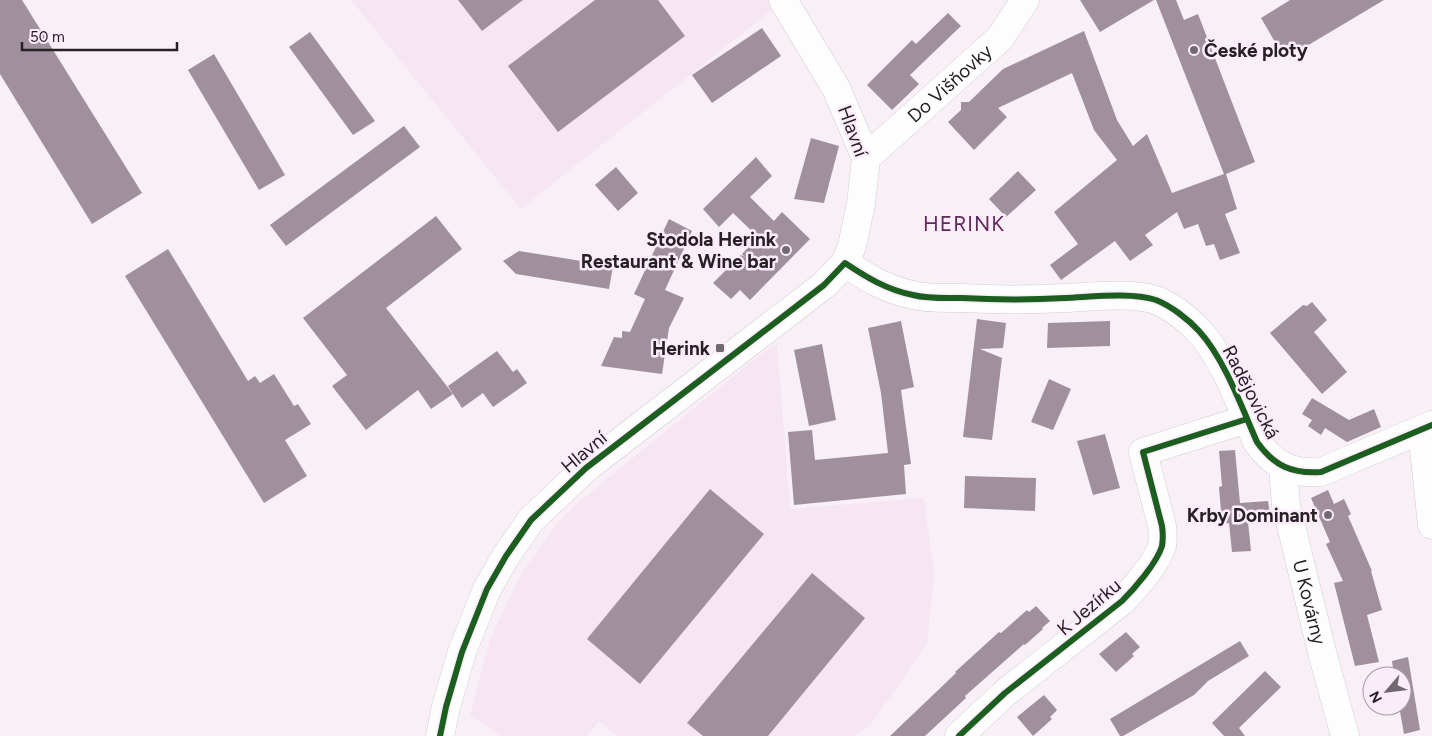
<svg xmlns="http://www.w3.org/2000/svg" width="1432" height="736" font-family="Figtree,sans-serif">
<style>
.built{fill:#f6e6f3}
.building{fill:#a0909e}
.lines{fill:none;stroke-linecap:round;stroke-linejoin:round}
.minor-casing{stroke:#d2ccd1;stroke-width:29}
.minor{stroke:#fefdfe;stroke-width:28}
.cycleway-casing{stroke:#fbecf9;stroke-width:9}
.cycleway{stroke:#1b5e20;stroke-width:6}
.poi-dot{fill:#70696f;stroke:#fbecf9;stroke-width:2}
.labels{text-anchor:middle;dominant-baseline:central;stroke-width:5;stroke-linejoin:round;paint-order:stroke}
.poi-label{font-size:19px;font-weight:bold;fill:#272126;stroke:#fbecf9;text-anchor:end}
.street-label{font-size:19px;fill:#272126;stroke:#fbecf9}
.quarter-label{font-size:21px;letter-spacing:1px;fill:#5d2a59;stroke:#fbecf9}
</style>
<rect width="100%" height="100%" fill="#f8f0f6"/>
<g class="built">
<polygon points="351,0 766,0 773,9 521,209"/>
<polygon points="777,343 790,509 924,498 934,574 927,644 872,723 855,736 617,736 599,721 587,736 501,736 470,715 490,639 522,572 556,525 576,504 752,361"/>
</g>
<g class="building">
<polygon points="0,0 22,0 142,193 92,224 0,74"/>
<polygon points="458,0 523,0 482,31"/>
<polygon points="595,0 658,0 685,36 558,132 508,66"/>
<polygon points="1080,0 1154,0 1100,32"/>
<polygon points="1156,0 1176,0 1184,20 1198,14 1255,162 1226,174 1237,209 1225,214 1240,253 1220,260 1214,244 1206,246 1198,224 1184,229 1177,212 1145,235 1153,245 1130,261 1115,241 1061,280 1050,265 1078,244 1054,212 1117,160 1094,130 1072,73 998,108 1007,117 974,150 948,122 961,110 961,102 969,102 1003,69 1084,31 1117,120 1133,146 1147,134 1172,193 1224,174"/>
<polygon points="1290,0 1384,0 1285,59 1261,18"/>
<polygon points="948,13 961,26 910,75 919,84 892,110 867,85 912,40 916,44"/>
<polygon points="762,28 781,56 712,103 692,75"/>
<polygon points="310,32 375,121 353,135 289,47"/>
<polygon points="214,54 285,175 259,190 188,70"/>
<polygon points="404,126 420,147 286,246 270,225"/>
<polygon points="811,138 839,146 824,203 794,199"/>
<polygon points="756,157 772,176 750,197 774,221 782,212 810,239 750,300 740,290 731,299 713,283 741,255 745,257 742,254 758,237 733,213 719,227 703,209"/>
<polygon points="616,167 638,193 618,211 595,185"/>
<polygon points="1018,171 1036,190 1006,217 989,199"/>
<polygon points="436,216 462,249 386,308 453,394 431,409 418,390 366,430 332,386 347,375 303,318"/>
<polygon points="669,219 692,231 665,290 684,298 669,328 662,374 601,366 614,337 622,338 622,331 630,332 645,299 634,294"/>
<polygon points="168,249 248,381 255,376 260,383 274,374 294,406 298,404 311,424 285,440 307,476 264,503 125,276"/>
<polygon points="519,251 613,266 609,289 516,274 503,261"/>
<polygon points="1312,302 1327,320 1314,332 1347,372 1322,394 1270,333 1303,305 1307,306"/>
<polygon points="977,319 1006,323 1003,348 980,349 1002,358 992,440 963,437"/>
<polygon points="901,321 914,387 901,390 911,464 904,465 906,494 794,505 788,432 812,430 815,460 888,453 881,393 868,328"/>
<polygon points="1110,321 1110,346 1047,348 1048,323"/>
<polygon points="822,344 836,420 809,426 794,350"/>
<polygon points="497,351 513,372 517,369 527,383 493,407 483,393 462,408 448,386"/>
<polygon points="1049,379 1071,389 1053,430 1031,422"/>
<polygon points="1312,398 1349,420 1374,409 1381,427 1347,442 1325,428 1321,435 1308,426 1312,420 1302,414"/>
<polygon points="1105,434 1120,488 1093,495 1077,441"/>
<polygon points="1235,450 1240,503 1268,501 1271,520 1248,522 1251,551 1232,552 1229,523 1222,524 1219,487 1222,486 1219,451"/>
<polygon points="965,476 1036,478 1035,511 964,508"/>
<polygon points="710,489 764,534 640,684 587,639"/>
<polygon points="1328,490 1334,504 1344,499 1351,514 1348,516 1372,571 1371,571 1382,610 1367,615 1379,662 1355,666 1334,583 1343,581 1326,544 1330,542 1311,498"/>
<polygon points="812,573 865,618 768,736 703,736 687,723"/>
<polygon points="1036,606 1050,621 1042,628 1043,629 1025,645 1024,644 965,696 966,698 925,736 890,736 956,673 955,672 999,632 1001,633 1027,610 1029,612"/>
<polygon points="1126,632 1140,647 1132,654 1134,656 1116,672 1099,654"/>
<polygon points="1240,641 1249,656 1208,681 1194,695 1123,736 1120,736 1110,719"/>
<polygon points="1408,657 1420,730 1404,734 1399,706 1402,706 1402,676 1394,676 1392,661"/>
<polygon points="1265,671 1281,687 1239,728 1245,736 1224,736 1212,723"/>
<polygon points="1044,695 1057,710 1050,717 1052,719 1033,736 1017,717"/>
</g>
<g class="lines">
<defs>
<g id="minor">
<path id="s1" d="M866,158L1000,38L1025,0"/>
<path d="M845,263C866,277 887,290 913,295C929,299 946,298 962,298C997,300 1030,300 1065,298C1091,297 1131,292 1156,300C1171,306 1188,319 1199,331C1224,358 1242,408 1257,442C1274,466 1292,474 1321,472L1432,425"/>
<polyline points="1422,430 1432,525"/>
<path id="s2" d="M1283,466L1286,505L1322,652L1345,736"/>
<polyline points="440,736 446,707 462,652 487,589 506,556 531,520 586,468 824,285 845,263 852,246 861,204 866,158 836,88 783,0"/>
<path d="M959,736L1005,693L1122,601C1134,589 1157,563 1162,546C1163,540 1163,533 1162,526L1143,452L1247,419"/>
</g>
</defs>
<use href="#minor" class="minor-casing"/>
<use href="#minor" class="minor"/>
<defs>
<g id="cycleway">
<path d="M440,736L446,707L462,652L487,589L506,556L531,520L586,468L824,285L845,263C866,277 887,290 913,295C929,299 946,298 962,298C997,300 1030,300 1065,298C1091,297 1131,292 1156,300C1171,306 1188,319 1199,331C1224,358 1242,408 1257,442C1274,466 1292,474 1321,472L1432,425"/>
<path d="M959,736L1005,693L1122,601C1134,589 1157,563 1162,546C1163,540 1163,533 1162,526L1143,452L1247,419"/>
</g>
</defs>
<use href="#cycleway" class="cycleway-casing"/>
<use href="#cycleway" class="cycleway"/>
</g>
<g class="poi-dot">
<circle cx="1194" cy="50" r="5"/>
<circle cx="786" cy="250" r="5"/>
<rect x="715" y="343" width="10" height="10" rx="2.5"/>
<circle cx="1328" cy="515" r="5"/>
</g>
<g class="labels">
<g class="poi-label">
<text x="1204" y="50" text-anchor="start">České ploty</text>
<text x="776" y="239">Stodola Herink<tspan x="776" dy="22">Restaurant &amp; Wine bar</tspan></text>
<text x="710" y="348">Herink</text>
<text x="1318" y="515">Krby Dominant</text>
</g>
<g class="street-label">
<text stroke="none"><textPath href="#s1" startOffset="112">Do Višňovky</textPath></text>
<text transform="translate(853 131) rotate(70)">Hlavní</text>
<text transform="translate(1251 392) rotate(63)">Radějovická</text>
<text transform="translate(584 452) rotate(-40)">Hlavní</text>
<text stroke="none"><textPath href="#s2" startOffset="139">U Kovárny</textPath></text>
<text transform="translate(1089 607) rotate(-40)">K Jezírku</text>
</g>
<g class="quarter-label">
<text x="964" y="223">HERINK</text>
</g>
</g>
<g transform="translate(1387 691) rotate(242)"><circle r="24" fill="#fbecf9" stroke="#a69ba5"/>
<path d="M0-4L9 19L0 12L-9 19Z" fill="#70696f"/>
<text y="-8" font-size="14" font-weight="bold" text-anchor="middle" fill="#272126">N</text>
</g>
<path d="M22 42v8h155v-8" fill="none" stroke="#272126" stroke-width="2.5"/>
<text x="30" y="42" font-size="15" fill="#272126" stroke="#fbecf9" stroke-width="4" paint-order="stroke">50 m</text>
</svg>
